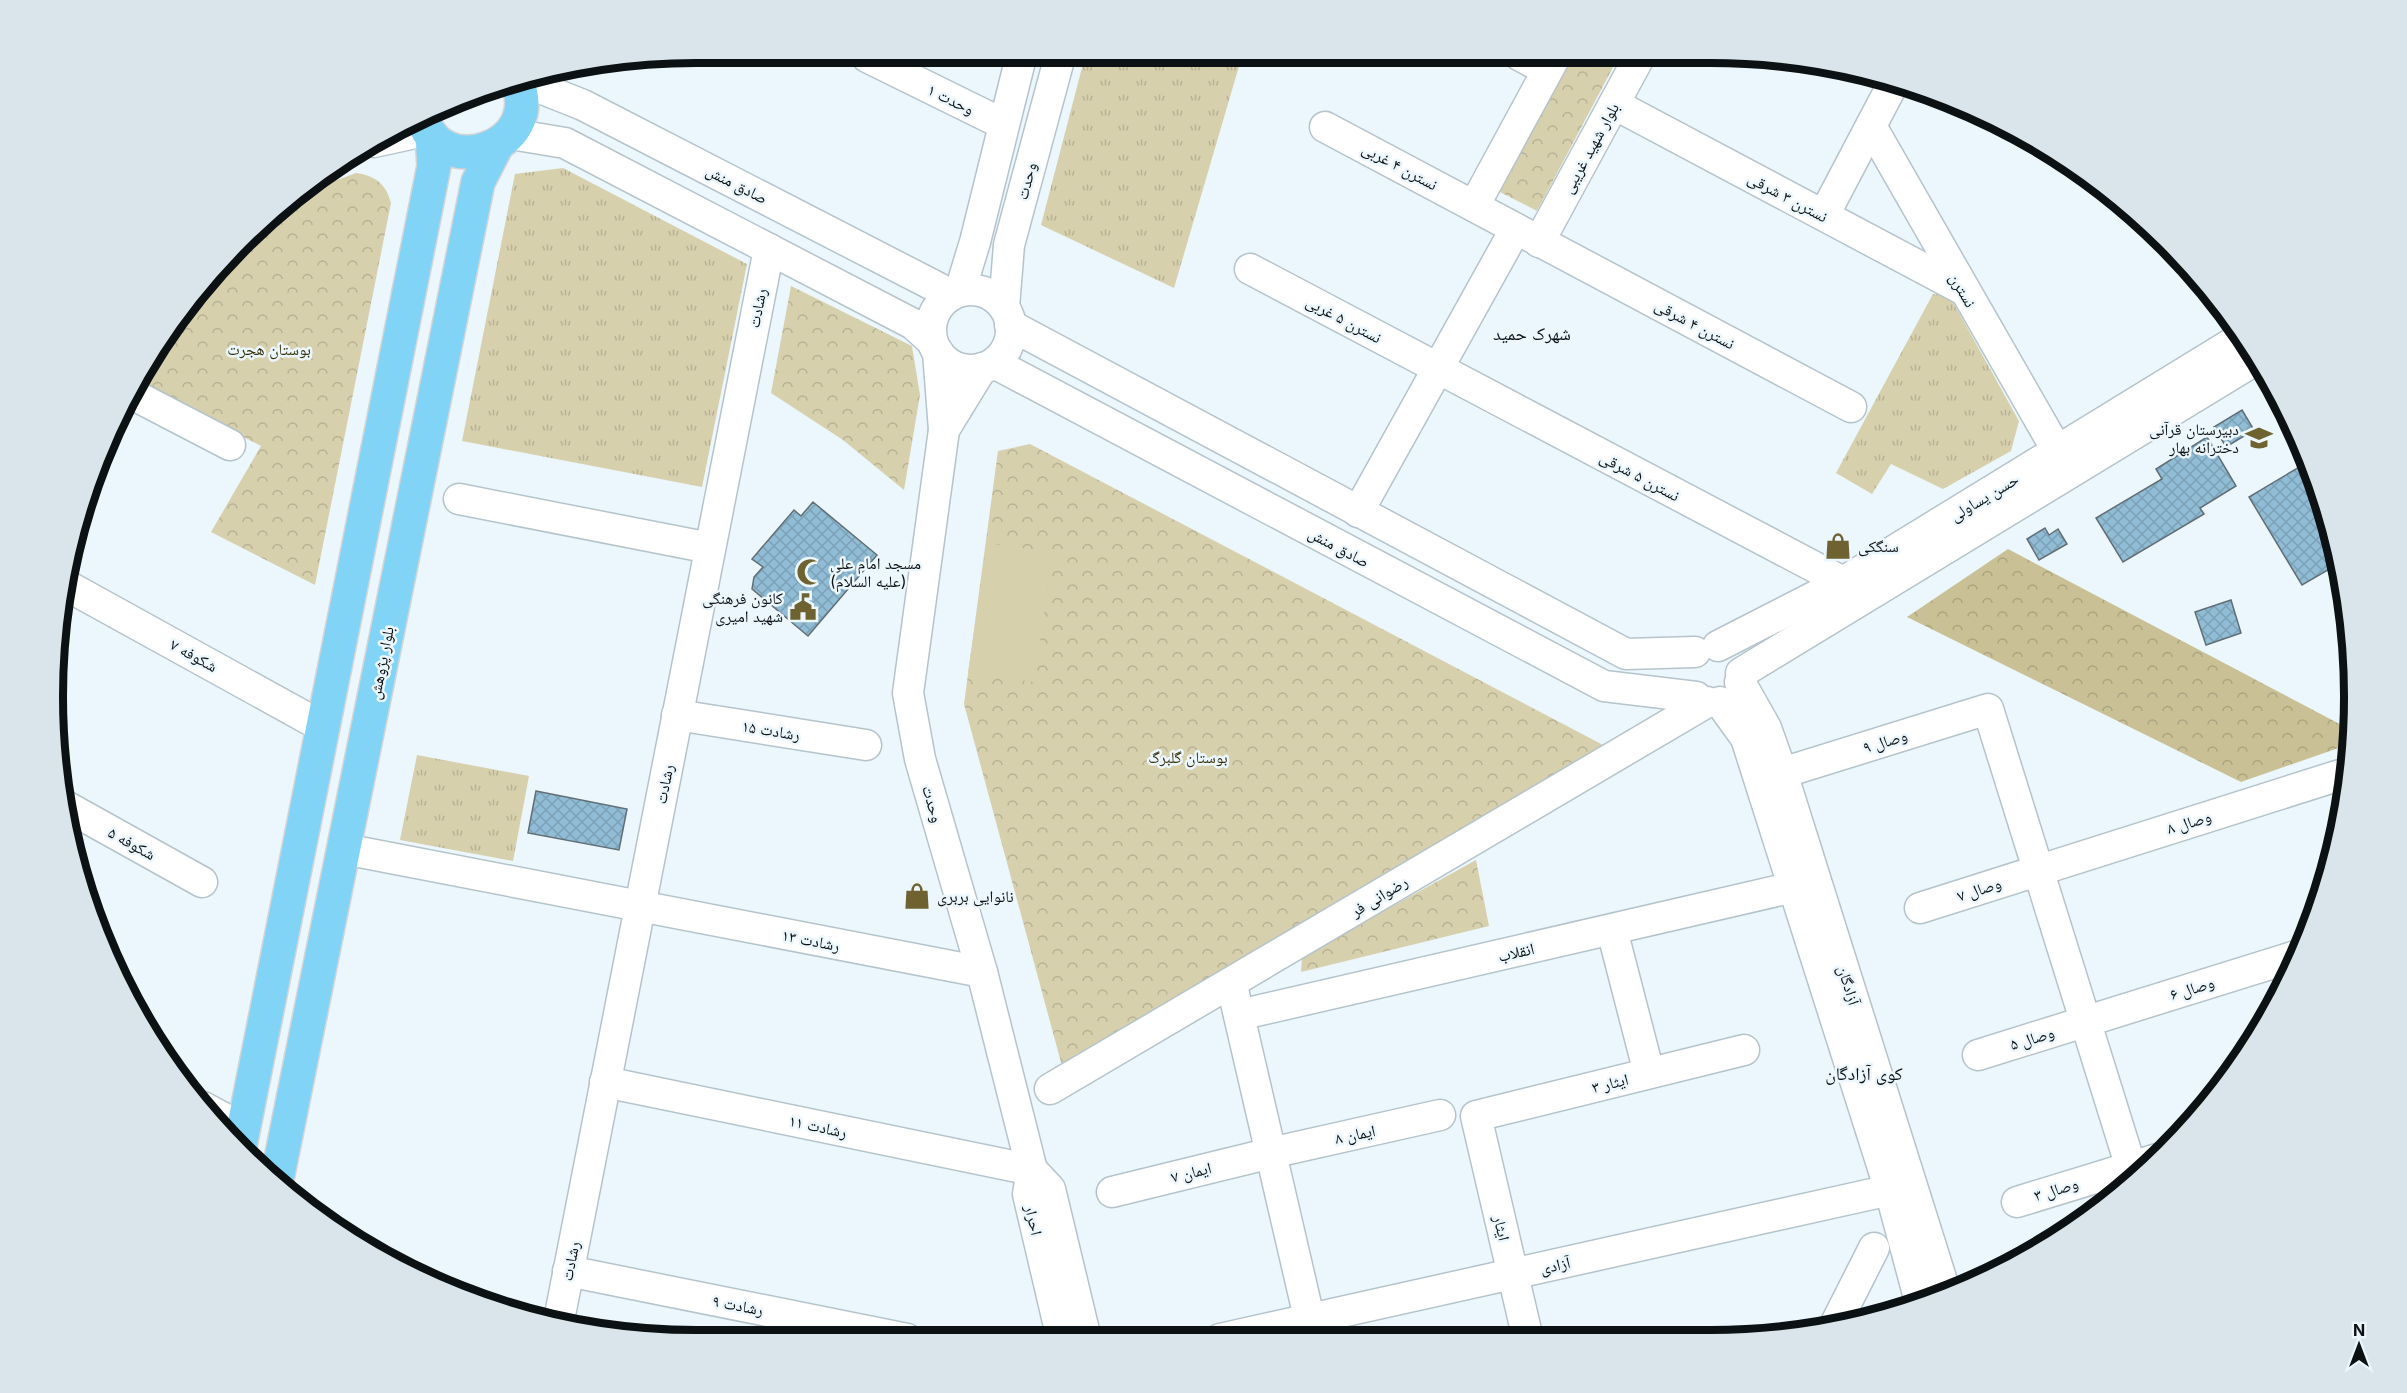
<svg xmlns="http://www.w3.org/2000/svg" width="2407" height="1393" font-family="Inter,'Noto Naskh Arabic',sans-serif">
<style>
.grass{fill:url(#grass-tufts)}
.forest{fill:url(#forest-crowns)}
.park{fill:url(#park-crowns)}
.pitch{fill:#d7d0ad}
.building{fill:url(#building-cross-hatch);stroke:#616e75;stroke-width:1.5}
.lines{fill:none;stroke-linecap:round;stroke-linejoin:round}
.minor-casing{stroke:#b5c3cb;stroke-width:33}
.major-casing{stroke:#d3d4d5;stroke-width:36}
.minor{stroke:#fff;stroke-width:30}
.major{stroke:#82d4f7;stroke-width:33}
.labels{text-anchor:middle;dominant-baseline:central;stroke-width:5;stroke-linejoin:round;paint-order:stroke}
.street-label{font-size:16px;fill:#0c1113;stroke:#ebf7fd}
.park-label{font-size:16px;fill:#37300c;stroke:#ebf7fd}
.poi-label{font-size:16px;fill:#0c1113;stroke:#ebf7fd;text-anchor:start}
.neighbourhood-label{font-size:18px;fill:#0c1113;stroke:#ebf7fd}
.rim{fill:none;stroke:#0c1113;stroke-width:8}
</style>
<defs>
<pattern id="grass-tufts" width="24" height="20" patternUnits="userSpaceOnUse" patternTransform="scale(1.5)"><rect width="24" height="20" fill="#d7d0ad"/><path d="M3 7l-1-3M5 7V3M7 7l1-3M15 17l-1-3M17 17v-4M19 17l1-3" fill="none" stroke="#b7b294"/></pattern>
<pattern id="forest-crowns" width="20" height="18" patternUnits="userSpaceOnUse" patternTransform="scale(1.5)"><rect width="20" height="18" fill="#c9c095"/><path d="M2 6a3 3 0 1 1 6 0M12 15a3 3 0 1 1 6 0" fill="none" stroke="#aba480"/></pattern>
<pattern id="park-crowns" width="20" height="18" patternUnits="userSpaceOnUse" patternTransform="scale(1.5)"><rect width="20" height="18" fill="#d7d0ad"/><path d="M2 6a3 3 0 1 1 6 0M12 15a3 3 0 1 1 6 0" fill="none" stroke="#b7b294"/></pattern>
<pattern id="building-cross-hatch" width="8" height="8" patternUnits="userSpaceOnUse" patternTransform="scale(1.5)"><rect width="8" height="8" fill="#90bdd5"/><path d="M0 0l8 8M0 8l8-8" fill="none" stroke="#7ba1b6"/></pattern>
</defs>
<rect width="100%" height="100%" fill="#ebf7fd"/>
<g class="grass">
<polygon points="1085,56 1242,56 1174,288 1041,225"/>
<polygon points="563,168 747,264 702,487 462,441 515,174"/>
<polygon points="1933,294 1949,295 2019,421 2011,451 1943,489 1891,464 1872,494 1836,473"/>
<polygon points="417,755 529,776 513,861 400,840"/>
</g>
<polygon class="forest" points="2008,549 2351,730 2350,744 2241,782 1907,617"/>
<g class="park">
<polygon points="1620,54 1537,211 1496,190 1568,55"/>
<path d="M356,173C376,176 386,184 391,203L315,585L211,532L261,446L136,381C168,326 232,238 285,203C305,189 334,182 356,173Z"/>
<polygon points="791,286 912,346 920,395 904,490 843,440 771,393"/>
<polygon points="1030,444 1607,747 1062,1066 964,704 998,451"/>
<polygon points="1476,860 1489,926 1301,972 1302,956"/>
</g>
<polygon class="pitch" points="987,543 1053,552 1034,682 968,673"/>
<g class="building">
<polygon points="2242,410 2254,430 2226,447 2214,427"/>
<polygon points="2207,437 2236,486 2200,508 2204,514 2123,562 2096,518 2162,479 2156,469"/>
<polygon points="2301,466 2320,498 2340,563 2302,585 2249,497"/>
<polygon points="813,502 877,555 808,636 752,589 754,577 763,567 752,559 794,510 801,516"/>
<polygon points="2045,528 2049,535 2058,529 2067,544 2039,560 2027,539"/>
<polygon points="2231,600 2241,633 2206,645 2195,612"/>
<polygon points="536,791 627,809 619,850 528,833"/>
</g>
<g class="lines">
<defs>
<g id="minor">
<polyline points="1519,55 1547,70"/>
<polyline points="867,57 1003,124"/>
<polyline points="520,80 583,105 952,295"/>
<polyline points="1614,104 1962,289"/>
<polyline points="1871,126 2058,452"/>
<polyline points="1325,127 1851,407"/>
<polyline points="511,134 565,143 913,324 932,341"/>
<polyline points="374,142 429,130"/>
<polyline points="1474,206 1556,55"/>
<polyline points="1824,215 1894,82"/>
<polyline points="1539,242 1641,54"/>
<polyline points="1250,269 1843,582"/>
<circle cx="971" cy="330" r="40"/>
<polyline points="960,291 975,242 1021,57"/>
<polyline points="1004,307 1009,245 1060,56"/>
<polyline points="1010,325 1626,654 1695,652"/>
<polyline points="938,352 944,430 908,693 920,759 982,972 1032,1170 1028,1194 1062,1339"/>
<polyline points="994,363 1604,686 1696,697"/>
<polyline points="130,393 230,445"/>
<polyline points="944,430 982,368"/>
<polyline points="459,499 710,548"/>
<polyline points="1358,512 1515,230"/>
<polyline points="64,584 323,727"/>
<polyline points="1718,646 1843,582 2244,336"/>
<polyline points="1741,673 2257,359"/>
<polyline points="1740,682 1766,728 1782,773 1946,1294"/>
<polyline points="1720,702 1746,738 1890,1190 1921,1305"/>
<polyline points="677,715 866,745"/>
<polyline points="1782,773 1988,709 2134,1177"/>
<polyline points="62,804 202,882"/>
<polyline points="344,849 982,972"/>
<polyline points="1920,908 2340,775"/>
<polyline points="1612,930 1649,1073"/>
<polyline points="1234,994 1314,1339"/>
<polyline points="1239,1015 1794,887"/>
<polyline points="1978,1055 2299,955"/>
<polyline points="605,1082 1032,1170"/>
<polyline points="1050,1089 1707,702"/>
<polyline points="203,1107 244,1129"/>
<polyline points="1032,1170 1050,1189 1086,1339"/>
<polyline points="1112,1192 1271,1153 1440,1115"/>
<polyline points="2017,1202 2157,1159"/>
<polyline points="568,1271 907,1339"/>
<polyline points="559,1320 769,249"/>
<polyline points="1836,1323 1874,1248"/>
<polyline points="1220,1339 1890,1190"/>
<polyline points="1528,1339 1476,1116 1744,1050"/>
</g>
<g id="major">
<path d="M422,115C437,184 548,147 516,80"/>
<polyline points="240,1146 434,166 432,136"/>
<polyline points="276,1184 478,182 497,145"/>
</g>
</defs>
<use href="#minor" class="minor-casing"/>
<use href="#major" class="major-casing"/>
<use href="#minor" class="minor"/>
<use href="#major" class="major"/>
</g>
<defs>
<symbol id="school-bare" viewBox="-9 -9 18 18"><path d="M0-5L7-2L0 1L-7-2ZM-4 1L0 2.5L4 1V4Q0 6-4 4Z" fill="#6e6330" stroke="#ebf7fd" stroke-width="2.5" paint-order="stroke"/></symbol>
<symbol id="shop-bare" viewBox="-9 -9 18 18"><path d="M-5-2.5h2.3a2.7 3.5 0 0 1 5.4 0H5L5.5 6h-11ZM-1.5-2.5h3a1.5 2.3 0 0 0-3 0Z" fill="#6e6330" stroke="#ebf7fd" stroke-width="2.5" paint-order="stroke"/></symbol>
<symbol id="mosque-bare" viewBox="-9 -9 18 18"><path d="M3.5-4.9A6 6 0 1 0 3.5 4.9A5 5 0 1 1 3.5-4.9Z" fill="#6e6330" stroke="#ebf7fd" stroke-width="2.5" paint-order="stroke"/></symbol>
<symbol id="civic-bare" viewBox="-9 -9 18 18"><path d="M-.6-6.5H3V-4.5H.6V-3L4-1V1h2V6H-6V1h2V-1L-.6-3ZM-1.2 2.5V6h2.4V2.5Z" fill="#6e6330" stroke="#ebf7fd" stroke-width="2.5" paint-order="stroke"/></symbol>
</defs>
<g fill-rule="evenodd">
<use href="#school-bare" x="2240" y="419" width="38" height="38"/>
<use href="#shop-bare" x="1819" y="527" width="38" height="38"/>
<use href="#mosque-bare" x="791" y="553" width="38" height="38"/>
<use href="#civic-bare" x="784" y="588" width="38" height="38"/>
<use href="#shop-bare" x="898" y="877" width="38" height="38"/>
</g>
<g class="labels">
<g class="street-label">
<text transform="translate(951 99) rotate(26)">وحدت ۱</text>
<text transform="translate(1590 148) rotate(-61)">بلوار شهید غریبی</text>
<text transform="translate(1400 166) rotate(28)">نسترن ۴ غربی</text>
<text transform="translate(1026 181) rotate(-75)">وحدت</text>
<text transform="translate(737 184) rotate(27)">صادق منش</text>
<text transform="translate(1788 197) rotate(28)">نسترن ۳ شرقی</text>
<text transform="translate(1963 290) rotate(60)">نسترن</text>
<text transform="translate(757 308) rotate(-79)">رشادت</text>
<text transform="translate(1344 319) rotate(28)">نسترن ۵ غربی</text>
<text transform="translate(1695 324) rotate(28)">نسترن ۴ شرقی</text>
<text transform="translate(1640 476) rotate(28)">نسترن ۵ شرقی</text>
<text transform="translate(1984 497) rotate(-31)">حسن یساولی</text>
<text transform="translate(1339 547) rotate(28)">صادق منش</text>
<text transform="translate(194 655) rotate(29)">شکوفه ۷</text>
<text transform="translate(381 663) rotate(-79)">بلوار پژوهش</text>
<text transform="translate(771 730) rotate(9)">رشادت ۱۵</text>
<text transform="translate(1885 741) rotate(-17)">وصال ۹</text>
<text transform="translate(664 784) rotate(-79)">رشادت</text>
<text transform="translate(933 804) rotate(74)">وحدت</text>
<text transform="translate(2189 822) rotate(-17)">وصال ۸</text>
<text transform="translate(132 843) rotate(29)">شکوفه ۵</text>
<text transform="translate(1979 889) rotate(-18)">وصال ۷</text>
<text transform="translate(1379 896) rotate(-31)">رضوانی فر</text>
<text transform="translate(811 940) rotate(11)">رشادت ۱۳</text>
<text transform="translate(1516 952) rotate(-13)">انقلاب</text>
<text transform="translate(1849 985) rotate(73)">آزادگان</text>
<text transform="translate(2192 988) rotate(-17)">وصال ۶</text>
<text transform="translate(2032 1038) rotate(-17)">وصال ۵</text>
<text transform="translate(1610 1083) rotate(-14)">ایثار ۳</text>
<text transform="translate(818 1126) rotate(12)">رشادت ۱۱</text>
<text transform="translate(1355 1134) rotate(-12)">ایمان ۸</text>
<text transform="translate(1191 1172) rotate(-14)">ایمان ۷</text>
<text transform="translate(2056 1189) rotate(-17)">وصال ۳</text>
<text transform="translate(1034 1220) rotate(77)">احرار</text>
<text transform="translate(1502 1228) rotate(77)">ایثار</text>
<text transform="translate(570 1261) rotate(-79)">رشادت</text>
<text transform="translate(1555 1265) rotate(-13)">آزادی</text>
<text transform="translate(738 1305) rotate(11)">رشادت ۹</text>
</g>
<g class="park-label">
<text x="269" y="349">بوستان هجرت</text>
<text x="1188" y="757">بوستان گلبرگ</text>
</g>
<g class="poi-label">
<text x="2239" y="429" text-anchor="end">دبیرستان قرآنی<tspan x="2239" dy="18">دخترانه بهار</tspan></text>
<text x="1858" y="546">سنگکی</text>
<text x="830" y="563">مسجد امام علی<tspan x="830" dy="18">(علیه السلام)</tspan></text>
<text x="783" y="598" text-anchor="end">کانون فرهنگی<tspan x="783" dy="18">شهید امیری</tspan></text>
<text x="937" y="896">نانوایی بربری</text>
</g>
<g class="neighbourhood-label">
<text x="1532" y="333">شهرک حمید</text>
<text x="1864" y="1073">کوی آزادگان</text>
</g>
</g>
<path d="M0 0H2407V1393H0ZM696 63H1711A633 633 0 0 1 2344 696V697A633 633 0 0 1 1711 1330H696A633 633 0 0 1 63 697V696A633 633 0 0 1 696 63Z" fill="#d9e5ea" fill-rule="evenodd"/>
<path class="rim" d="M696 63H1711A633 633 0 0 1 2344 696V697A633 633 0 0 1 1711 1330H696A633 633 0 0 1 63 697V696A633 633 0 0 1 696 63Z"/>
<g transform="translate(2359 1345)" stroke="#ebf7fd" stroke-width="4.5" paint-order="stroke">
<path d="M0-4.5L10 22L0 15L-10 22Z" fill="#0c1113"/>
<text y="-9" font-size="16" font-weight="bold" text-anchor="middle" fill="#0c1113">N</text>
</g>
</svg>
